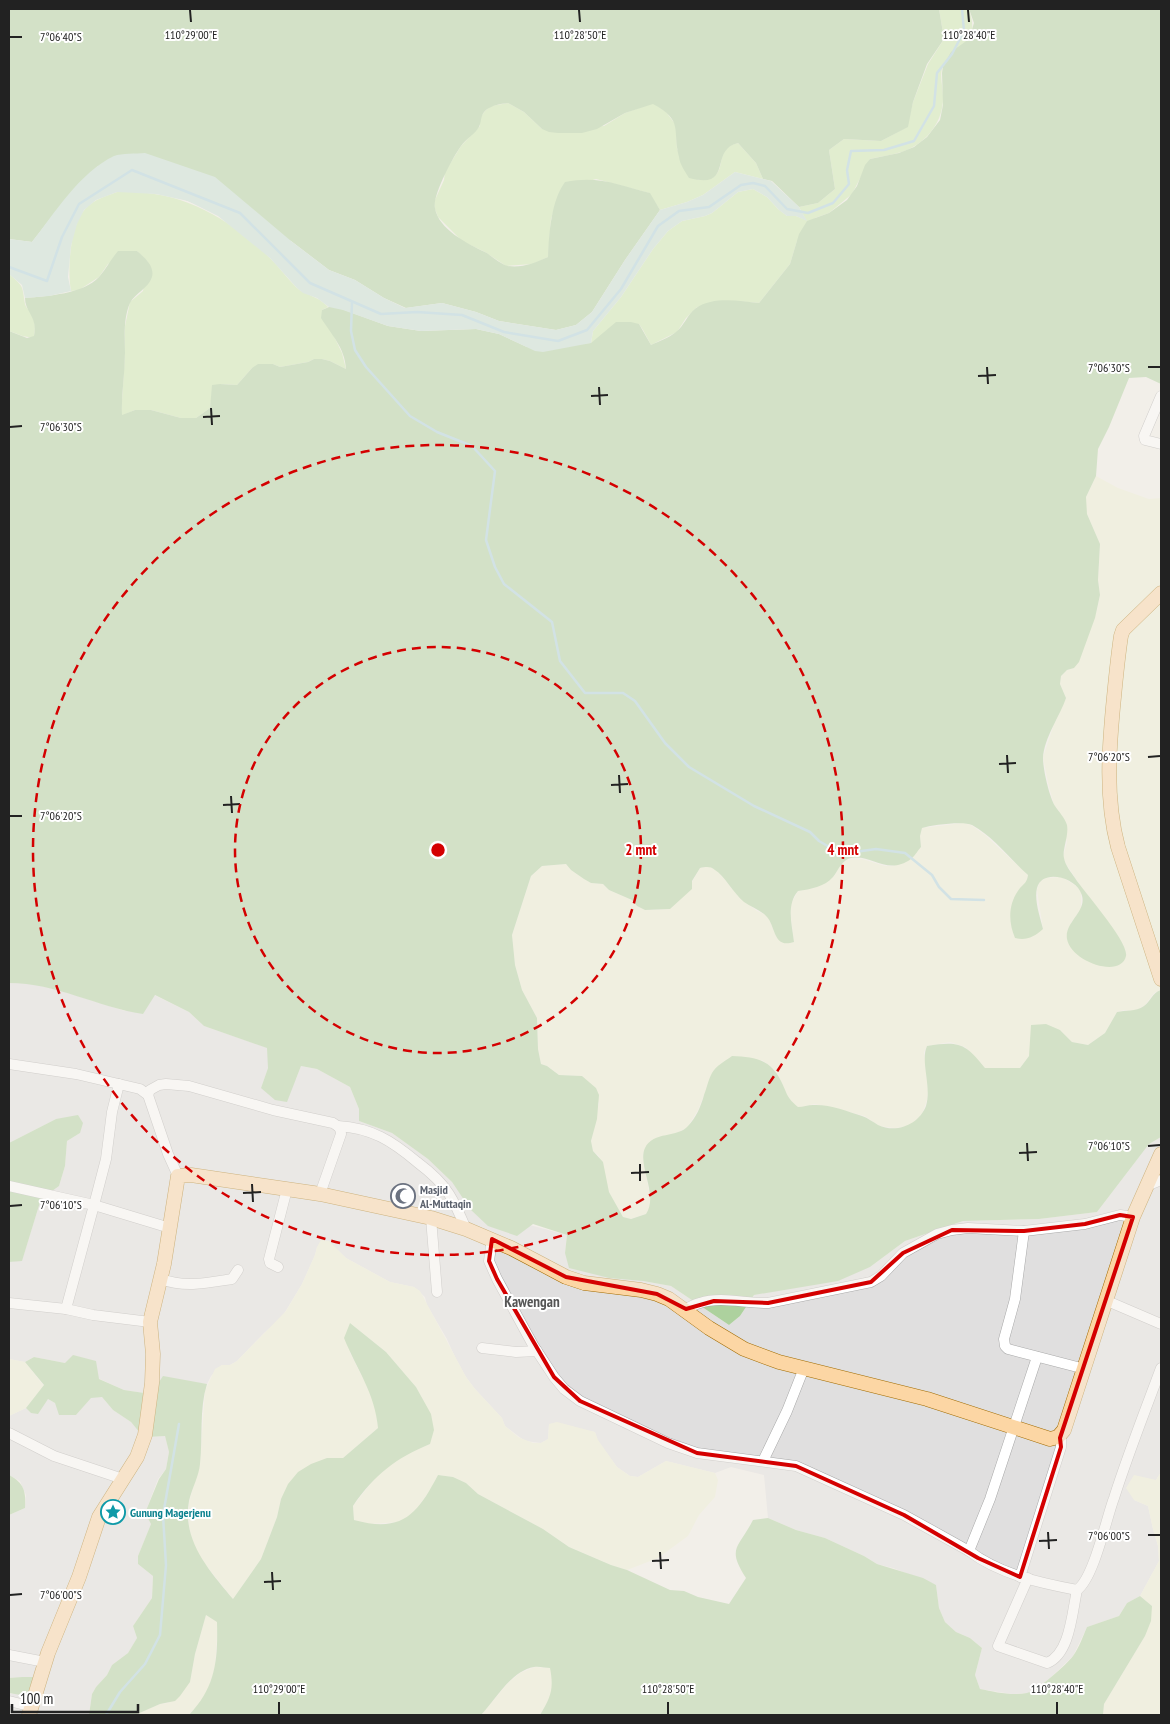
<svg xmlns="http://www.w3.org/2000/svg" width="1170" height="1724" font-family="'PT Sans Narrow',sans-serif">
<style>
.residential{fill:#e0dfdf}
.farmland{fill:#eef0d5}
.grass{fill:#cdebb0}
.forest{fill:#add19e}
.wetland{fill:#c6e0d4}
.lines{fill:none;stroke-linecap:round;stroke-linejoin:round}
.stream{stroke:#aad3df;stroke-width:2.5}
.minor-casing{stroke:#a9a9a9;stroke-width:11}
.major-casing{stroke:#a06b00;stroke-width:15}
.minor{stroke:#fff;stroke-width:10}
.major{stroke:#fcd6a4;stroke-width:14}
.marked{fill:none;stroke:#d40000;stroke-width:4;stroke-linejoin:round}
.ticks{fill:none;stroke:#222;stroke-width:2}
.ring{fill:none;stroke:#d40000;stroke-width:2.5;stroke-dasharray:9 6}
.labels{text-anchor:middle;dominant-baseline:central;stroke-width:4;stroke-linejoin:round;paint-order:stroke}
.worship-label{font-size:12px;font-weight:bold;fill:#5b616d;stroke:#fff;text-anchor:start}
.culture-label{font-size:12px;font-weight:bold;fill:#0d838f;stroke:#fff;text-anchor:start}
.quarter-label{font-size:15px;font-weight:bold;fill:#555;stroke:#fff}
.ticks-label{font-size:12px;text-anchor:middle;fill:#222;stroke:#fff;stroke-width:4;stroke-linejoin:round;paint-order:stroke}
.centre{fill:#d40000;stroke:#fff;stroke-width:2.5}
.ring-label{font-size:15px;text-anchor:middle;font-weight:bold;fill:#d40000;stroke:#fff;stroke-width:4;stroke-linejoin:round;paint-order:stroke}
</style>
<rect width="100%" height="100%" fill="#f2efe9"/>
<g class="residential">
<polygon points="9,983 27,983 59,990 125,1011 154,995 189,1012 204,1026 268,1048 268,1068 261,1088 296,1079 301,1066 317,1069 350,1087 359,1109 359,1121 392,1133 428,1159 452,1182 470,1209 567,1235 565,1253 643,1281 671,1286 729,1325 740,1316 754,1295 794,1287 870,1267 905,1241 963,1221 1039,1219 1097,1212 1149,1144 1161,1137 1161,1472 1156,1480 1134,1500 1148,1506 1153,1529 1158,1546 1159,1561 1140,1596 1127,1603 1119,1616 1087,1627 1073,1656 1050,1678 1030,1693 1012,1694 980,1689 975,1675 982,1648 970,1638 956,1632 945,1622 939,1608 936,1585 893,1568 877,1564 864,1556 825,1538 796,1530 768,1518 764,1475 731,1467 715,1473 666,1461 638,1477 630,1476 617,1467 597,1440 595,1432 549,1424 548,1439 541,1443 525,1441 505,1426 502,1418 475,1389 466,1377 454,1355 447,1339 427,1305 425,1297 414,1287 390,1282 346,1258 335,1248 317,1247 315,1255 302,1284 282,1317 264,1333 237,1361 230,1365 222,1365 211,1376 207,1384 183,1381 151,1394 124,1390 65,1363 34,1357 25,1362 9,1359 9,1262 22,1260 41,1199 59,1186 65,1166 67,1141 80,1133 56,1119 9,1143"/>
<polygon points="91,1397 102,1397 113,1410 131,1422 140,1433 148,1437 165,1436 169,1452 166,1469 158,1479 145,1513 151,1524 138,1556 138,1564 153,1576 152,1598 133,1626 137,1638 128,1653 112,1665 107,1675 96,1687 92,1694 89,1715 9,1715 9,1693 12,1694 34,1677 9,1678 9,1515 25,1508 26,1495 20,1481 9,1475 9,1416 26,1408 31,1413 48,1399 55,1403 59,1410 76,1415"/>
</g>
<g class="farmland">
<polygon points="1096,476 1118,488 1149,499 1161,498 1161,990 1154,993 1145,1005 1139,1009 1132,1011 1124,1010 1117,1012 1105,1033 1088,1045 1072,1042 1060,1030 1029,1056 1020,1068 985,1068 965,1047 950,1042 927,1046 924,1052 928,1091 927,1100 922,1114 910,1126 895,1128 879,1126 865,1116 829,1107 814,1104 798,1108 787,1098 774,1069 762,1060 704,1095 698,1110 687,1128 646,1147 643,1154 649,1192 651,1200 651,1207 646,1214 631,1219 623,1217 609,1192 599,1156 593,1151 591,1142 599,1103 582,1076 559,1075 547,1066 541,1064 538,1049 537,1018 522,990 515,965 513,950 512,935 531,876 542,866 566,864 571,870 591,883 603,884 609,890 632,900 637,906 645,910 653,910 670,909 692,882 700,868 708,866 717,870 738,896 757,911 766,915 770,921 776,936 781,942 794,942 791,919 791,904 798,891 814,888 834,876 841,864 847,860 862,859 885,866 893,866 911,859 921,847 920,836 922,828 963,823 971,825 985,835 1028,875 1027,882 1021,888 1043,929 1037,890 1039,883 1045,878 1062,877 1076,886 1081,892 1081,909 1071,923 1104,917 1084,891 1066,864 1063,857 1067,842 1059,811 1054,805 1048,783 1043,757 1053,727 1066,698 1060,684 1061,676 1067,670 1074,668 1097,610 1100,595 1098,580 1100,544 1087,514 1085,506 1086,497"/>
<polygon points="321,1240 329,1241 346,1258 390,1282 414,1287 420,1291 466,1377 475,1389 502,1418 505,1426 518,1437 533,1443 541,1443 548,1439 549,1424 557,1422 595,1432 598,1440 617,1467 630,1476 638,1477 666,1461 715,1473 718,1480 715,1497 699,1515 688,1536 658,1558 627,1570 611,1565 569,1547 543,1529 478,1494 466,1483 453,1477 438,1475 431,1489 413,1514 400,1522 369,1524 354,1520 353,1506 375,1478 400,1457 430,1444 423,1400 416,1387 386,1352 350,1323 350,1353 372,1396 376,1411 378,1428 343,1458 327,1458 281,1499 277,1517 261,1559 233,1599 201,1559 192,1540 189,1525 189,1502 200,1464 205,1391 215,1369 222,1365 230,1365 237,1361 286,1311 302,1284 315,1255 317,1247"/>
<polygon points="9,1359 25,1362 44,1386 26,1408 9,1416"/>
<polygon points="1161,1472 1161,1715 1103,1715 1104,1704 1145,1636 1152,1606 1140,1596 1159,1561 1158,1546 1153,1529 1148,1506 1134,1500 1126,1488 1134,1475 1156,1480"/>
<polygon points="206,1615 218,1622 215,1668 206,1696 197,1708 189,1715 126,1715 135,1715 160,1704 168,1703 190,1682 195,1654"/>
<polygon points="535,1667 551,1668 553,1683 550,1699 540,1715 481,1715 508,1683 520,1673"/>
</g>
<g class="grass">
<path d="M939,9H969C977,36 970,39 951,58C949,60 945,63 943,66C939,75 943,87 943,96C944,120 928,141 907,150C895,155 882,156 870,159L852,194L829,213L815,218L797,241L790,264L759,303L736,301L697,307L686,318L677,332L651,345L643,330L639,324L591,343L593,331L621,297L653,249L668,231L682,221L705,216L712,213L738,192L753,189L767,197L778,209L787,216H796L806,220L799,207L818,203L835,189L829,150L844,139L881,141L907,127L913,102L928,64L944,39Z"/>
<path d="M508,103L524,112L542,129L604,126L625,113L653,103L666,112L676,125L677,149L698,180C734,181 709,149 738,143L756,163L763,179L735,172L703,195L687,202L660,210L649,193L596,179L561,189L551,219L548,257L533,264L506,266L485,252L462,241L438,217L435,209L434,202L444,180L445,172L461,146L480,126V118L485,111L491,106Z"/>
<path d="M117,192C180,189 226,216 270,258C279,267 287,278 296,287C302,293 309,294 316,298C321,300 325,304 328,307L322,310L325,324L331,330L342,353L346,369L330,361L322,359H314L308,362L280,367L273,364L252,368L237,385L220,384L212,393L210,408L196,418H181L151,410H135L121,416L125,355V326L130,302L143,291L148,262L137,251L108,264L99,277L79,290L71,291C67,269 70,224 86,208C95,199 106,196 117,192Z"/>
<path d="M9,274C24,287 22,285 25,304C26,307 27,308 29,310C35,319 36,326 34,337C24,338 18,334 9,331Z"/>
</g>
<g class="forest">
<path d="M9,9H939L944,39L927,64L913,102L908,127L881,141L844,139L829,150L835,189L818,203L799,207L772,181L763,179L756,163L738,143C708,150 735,190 689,178C685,171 680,165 679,157C672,129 684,121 653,104L625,113L597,129L582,133H558L549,132L542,129L524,112L508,103C500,104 493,105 486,110C480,115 482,121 479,127C475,134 466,139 461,146C453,157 432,196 435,208C438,229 468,244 485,252C492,256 500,264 508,266C522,268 535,263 548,257C549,234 551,201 565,182C598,175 619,185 650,193L660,210L625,260L592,312L576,325L556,330L499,321L476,312L442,303L406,308L384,298L355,280L329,270L291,241L98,166L64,201L32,242L9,239Z"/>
<path d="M969,9H1161V384L1146,377L1129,378L1109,427L1098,449L1096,476L1086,497L1087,514L1100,544L1098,580L1100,595L1095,618L1079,662L1074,668L1067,670L1061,676L1060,684L1066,698C1060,716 1044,738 1043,758C1043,769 1049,796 1055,806C1059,812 1065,818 1067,825C1069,836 1062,850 1064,858C1065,865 1071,872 1075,878C1084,892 1129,942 1126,956C1121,979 1071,962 1067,939C1064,921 1091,910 1080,891C1073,877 1042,869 1037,888C1034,900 1040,917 1043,929C1034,937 1026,941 1015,938C1008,922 1008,903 1020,888C1025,883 1027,882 1028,875C1010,859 994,837 972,825C963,821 932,825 922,828L920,836L921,847C918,850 915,856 911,859C886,877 869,851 848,859C840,863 838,871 833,877C824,887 811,889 798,891C786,905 792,925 794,942C773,949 776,927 767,917C761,910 751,907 744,902C734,894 724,875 715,870C710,866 706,867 700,868L692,881V889L670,909L645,910L637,906L632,900L609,890L603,884L591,883L584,879L571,870L566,864L542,866L531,876L512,935L515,965L522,990L537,1018L538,1049L541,1064L547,1066L559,1075L582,1076L596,1088L599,1095L597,1119L591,1141L593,1151L603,1162L609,1192L623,1217L631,1219L646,1214C659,1195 637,1165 645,1148C653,1131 678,1138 688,1126C696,1118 701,1106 704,1095C707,1088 708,1080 712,1073C716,1066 725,1061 732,1056C755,1057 770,1059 781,1081C788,1095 786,1097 798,1107C803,1107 808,1105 813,1105C829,1104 847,1111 862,1116C868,1118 873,1122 878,1125C897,1134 919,1124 926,1106C932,1086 920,1062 927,1046C959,1041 965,1043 985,1068H1020L1029,1056L1031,1025L1046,1024L1060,1030L1072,1042L1088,1045L1105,1033L1117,1012C1126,1010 1135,1012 1144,1006C1151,1001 1152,993 1161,990V1137L1149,1144L1097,1212L1039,1219L963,1221L905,1241L870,1267L838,1281L754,1295L740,1316L729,1325L671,1286L643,1281L609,1278L569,1268L565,1253L567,1235L533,1224L517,1236L488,1226L470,1209L452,1182L428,1159L392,1133L359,1121V1109L350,1087L317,1069L301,1066L287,1102L275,1100L261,1088L268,1068L267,1048L204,1026L189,1012L155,995L143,1014C97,1007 56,983 9,983V331L27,338L34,336C38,316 25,313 25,298C48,296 83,294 99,277C106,269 111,259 118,251H137C144,257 155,266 152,277C148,289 135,293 130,303C123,319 125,337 125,353C125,374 121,395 122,415L135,410H151L181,418H196L210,408L212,385L220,384L237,385L252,368L258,364H273L280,367L308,362L314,359H322L330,361L346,369C345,348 331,334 321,318L322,310L329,307H336L388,326L421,331L476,329L499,334L527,347L591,343L616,322H631L639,324L651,345C659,341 669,338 676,332C684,326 687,315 696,308C713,296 740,301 759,303L790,264L799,234L807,221L829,213L847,200L857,186L865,165L870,159L899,153L914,147L927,137L940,120L943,105L942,73L943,66L951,52L969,39L974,23Z"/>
<polygon points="78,1115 83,1123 80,1133 67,1141 65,1166 59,1186 41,1199 22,1261 9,1262 9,1143 56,1119"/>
<path d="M350,1323L386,1352L416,1387L431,1414L434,1430L430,1444C396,1458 374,1475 353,1506L354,1520C402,1533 417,1515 438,1475L453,1477L466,1483L478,1494L543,1529L569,1547L611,1565L627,1570L670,1590L684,1591L698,1597L729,1604L746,1578C726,1547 739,1548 753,1520L768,1518L796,1530L825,1538L864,1556L877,1564L923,1578L936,1585L939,1608L945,1622L956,1632L970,1638L982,1648L975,1675L980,1689C995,1692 1012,1696 1027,1693C1037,1691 1067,1664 1073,1656C1079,1648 1083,1636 1087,1627L1119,1616L1127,1603L1140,1596L1152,1606L1151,1621L1145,1636L1104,1704L1103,1715H540C551,1697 554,1689 550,1668C546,1668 539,1666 534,1667C511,1671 496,1699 481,1715H189C216,1687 218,1659 217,1622L206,1615L195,1654L190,1682L180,1696L175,1701L160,1704L135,1715H89L92,1694L96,1687L107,1675L112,1665L128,1653L137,1638L133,1626L152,1598L153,1576L138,1564V1556L151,1524L145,1513L159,1479L166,1469L169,1452L165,1436L148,1437L140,1433L131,1422L113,1410L102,1397L91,1398L76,1415H59L55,1403L48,1399L38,1414L31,1413L26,1408L44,1385L25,1362L34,1357L65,1363L73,1355L96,1361L99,1379L124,1390L151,1394L163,1376L207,1384C199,1409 203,1438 200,1464C199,1476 192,1488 189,1501C182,1541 209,1570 233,1599L261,1559L277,1517L281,1499L288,1484L298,1472L311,1464L327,1458H343L378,1428C375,1393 357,1370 344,1338Z"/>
<path d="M9,1475C24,1483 26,1491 25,1508L9,1515Z"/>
<polygon points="22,1677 35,1677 34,1692 27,1696 9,1693 9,1678"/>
</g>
<path class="wetland" d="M145,153L215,177L291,241L329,270L355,280L384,298L405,308L442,303L476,312L499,321L556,330L576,325L592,312L625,260L660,210L687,202L703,195L735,172L771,181L799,207L807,221L796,216H787L779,210L767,197L753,189L738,192L712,213L705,216L682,221L668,231L653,249L621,297L593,331L591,343L543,352L535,351L499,334L476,329L421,331L388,326L343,310L329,307L317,298L303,293L297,288L270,258L218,216L188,201L156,194L117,192L96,200L84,210L77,224L71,246L68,277L71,291L49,296L25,298L22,285L9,274V239L32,242C54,214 80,172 114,156C122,153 136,154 145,153Z"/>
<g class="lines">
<g class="stream">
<polyline points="9,267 47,281 62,237 79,204 132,170 240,213 310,283 381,314 417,312 462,315 504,332 558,341 587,330 621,289 658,226 679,211 709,207 741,185 753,183 765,186 787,209 808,213 833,203 849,184 847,170 851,151 884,150 914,141 934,106 937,73 952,54 964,31 962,9"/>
<polyline points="352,302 351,331 355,350 366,367 410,416 437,432 472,446 495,471 486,540 495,567 504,584 552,622 560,661 585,693 623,693 635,701 665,743 689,767 754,806 810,832 819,841 836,851 855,852 876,849 905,853 932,875 939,887 951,899 984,900"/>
<polyline points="106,1715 120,1692 145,1664 160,1635 166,1565 163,1515 179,1424"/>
</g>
<defs>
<g id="minor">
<polyline points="1161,396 1144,436 1145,440 1161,444"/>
<polyline points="9,1064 76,1074 140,1089 148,1095 168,1154 178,1176"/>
<path d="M148,1095L150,1090L159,1085L166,1084L189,1086L273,1110L333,1123C338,1126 341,1128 341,1134L320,1194"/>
<path d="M338,1126C372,1128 392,1141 417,1162C429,1171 441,1181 449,1194C456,1205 461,1217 466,1229"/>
<polyline points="9,1186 94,1205 106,1159 112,1112 119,1084"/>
<polyline points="1147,1186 1161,1180"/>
<polyline points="431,1218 437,1292"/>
<polyline points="1024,1231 1015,1299 1004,1339 1005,1346 1008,1349 1085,1369"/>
<polyline points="492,1239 489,1261 497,1279 533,1345 554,1377 564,1389 580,1401 668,1443 697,1453 796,1466 904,1515 969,1551"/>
<polyline points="278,1267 270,1263 269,1259 287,1189"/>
<path d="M161,1279C185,1288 207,1283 232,1279L238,1270"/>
<polyline points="1105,1300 1161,1324"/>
<polyline points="9,1303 66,1309 93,1315 150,1322"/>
<polyline points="66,1309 94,1205 170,1228"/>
<path d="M686,1309C690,1307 695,1304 700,1303C721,1296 747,1304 768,1303L871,1282L881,1276L903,1253L937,1234L952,1230L968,1228L1024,1231L1085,1224L1120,1215L1133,1217"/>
<polyline points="482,1348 516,1352 537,1351"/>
<path d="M1037,1357L990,1499L969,1551C999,1574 1040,1583 1077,1590C1094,1578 1106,1519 1114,1498C1128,1454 1145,1411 1161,1368"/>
<polyline points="9,1433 54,1456 123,1479"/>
<polyline points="763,1461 787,1411 804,1368"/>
<polyline points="1020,1577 1061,1447 1061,1440 1058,1437"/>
<path d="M1028,1578L998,1646L1047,1663C1070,1654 1072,1613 1077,1590"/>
<polyline points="9,1655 45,1662"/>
<polyline points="9,1701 33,1707"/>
</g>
<g id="major">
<path d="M1161,593L1123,630L1121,636C1118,656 1116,676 1114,697C1109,747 1105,798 1118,847L1161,979"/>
<polyline points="29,1715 48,1653 79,1577 99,1517 137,1457 145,1435 152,1383 153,1354 150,1322 164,1264 178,1176 191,1175 320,1194 431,1218 466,1229 511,1248 566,1277 584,1283 641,1290 657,1294 669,1299 709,1328 744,1349 779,1362 927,1399 1050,1439 1058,1437 1064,1430 1133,1217 1161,1154"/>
</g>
</defs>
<use href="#minor" class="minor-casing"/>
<use href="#major" class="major-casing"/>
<use href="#minor" class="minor"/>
<use href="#major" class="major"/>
</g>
<path d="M0 0H1170V1724H0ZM1120,1215L1133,1217L1060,1438L1061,1447L1020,1577L978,1558L904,1515L796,1466L697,1453L580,1401L554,1377L497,1279L489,1261L492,1239L566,1277L657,1294L686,1309L714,1301L768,1303L871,1282L903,1253L952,1230L1024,1231L1085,1224Z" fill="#f2efe9" fill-opacity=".55" fill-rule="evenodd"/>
<path class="marked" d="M1120,1215L1133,1217L1060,1438L1061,1447L1020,1577L978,1558L904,1515L796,1466L697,1453L580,1401L554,1377L497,1279L489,1261L492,1239L566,1277L657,1294L686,1309L714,1301L768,1303L871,1282L903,1253L952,1230L1024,1231L1085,1224Z"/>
<path class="ticks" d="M190,10L191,22M579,10L580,22M968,10L969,22M10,37H22M987,367L988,384M1148,367H1160M978,376L996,375M599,387L600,405M591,396L608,395M211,408L212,425M203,417L220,416M10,427L22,426M1007,755L1008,773M1148,757L1160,756M999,764L1016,763M619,775L620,793M611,785L628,784M231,796L232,813M223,805L240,804M10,816H22M1027,1143L1028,1161M1148,1146L1160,1145M1019,1153L1037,1152M640,1164V1181M631,1173L649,1172M252,1184L253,1202M243,1193L261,1192M10,1206L22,1205M1048,1532L1049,1549M1148,1535H1160M1039,1541L1057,1540M660,1552L661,1569M652,1561L669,1560M272,1572L273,1590M264,1582L281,1581M10,1595L22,1594M279,1702V1714M668,1702V1714M1057,1702V1714"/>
<g class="ring">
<circle cx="438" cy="850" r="203"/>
<circle cx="438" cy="850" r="405"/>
</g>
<defs>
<symbol id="mosque-ring" viewBox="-11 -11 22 22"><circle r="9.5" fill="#fff" stroke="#6b7280" stroke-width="1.5"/><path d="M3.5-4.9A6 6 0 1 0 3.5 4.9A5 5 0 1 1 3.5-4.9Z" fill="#6b7280"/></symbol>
<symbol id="sight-ring" viewBox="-11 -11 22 22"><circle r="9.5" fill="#fff" stroke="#0f9aa8" stroke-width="1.5"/><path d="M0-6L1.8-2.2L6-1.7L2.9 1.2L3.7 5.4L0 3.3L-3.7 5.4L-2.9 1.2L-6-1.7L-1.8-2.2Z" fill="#0f9aa8"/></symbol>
</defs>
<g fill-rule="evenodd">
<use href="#mosque-ring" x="389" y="1182" width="28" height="28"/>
<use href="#sight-ring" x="99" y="1498" width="28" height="28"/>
</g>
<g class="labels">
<g class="worship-label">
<text x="420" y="1189">Masjid<tspan x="420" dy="14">Al-Muttaqin</tspan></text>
</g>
<g class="culture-label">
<text x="130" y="1512">Gunung Magerjenu</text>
</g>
<g class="quarter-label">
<text x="532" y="1301">Kawengan</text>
</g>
</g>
<g class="ticks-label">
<text x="191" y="39">110°29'00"E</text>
<text x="580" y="39">110°28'50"E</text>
<text x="969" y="39">110°28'40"E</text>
<text x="61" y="41">7°06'40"S</text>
<text x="1109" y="372">7°06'30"S</text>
<text x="61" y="431">7°06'30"S</text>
<text x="1109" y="761">7°06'20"S</text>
<text x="61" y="820">7°06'20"S</text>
<text x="1109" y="1150">7°06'10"S</text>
<text x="61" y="1209">7°06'10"S</text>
<text x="1109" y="1540">7°06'00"S</text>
<text x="61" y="1599">7°06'00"S</text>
<text x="279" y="1693">110°29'00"E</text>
<text x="668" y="1693">110°28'50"E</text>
<text x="1057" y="1693">110°28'40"E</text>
</g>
<circle cx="438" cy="850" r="8" class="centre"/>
<g class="ring-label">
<text x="641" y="855">2 mnt</text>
<text x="843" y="855">4 mnt</text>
</g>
<rect width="1170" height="1724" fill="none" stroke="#222222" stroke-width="20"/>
<path d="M12 1704v8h126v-8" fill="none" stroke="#222222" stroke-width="2.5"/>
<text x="20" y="1704" font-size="15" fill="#222222" stroke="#ffffff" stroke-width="4" paint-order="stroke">100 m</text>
</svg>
